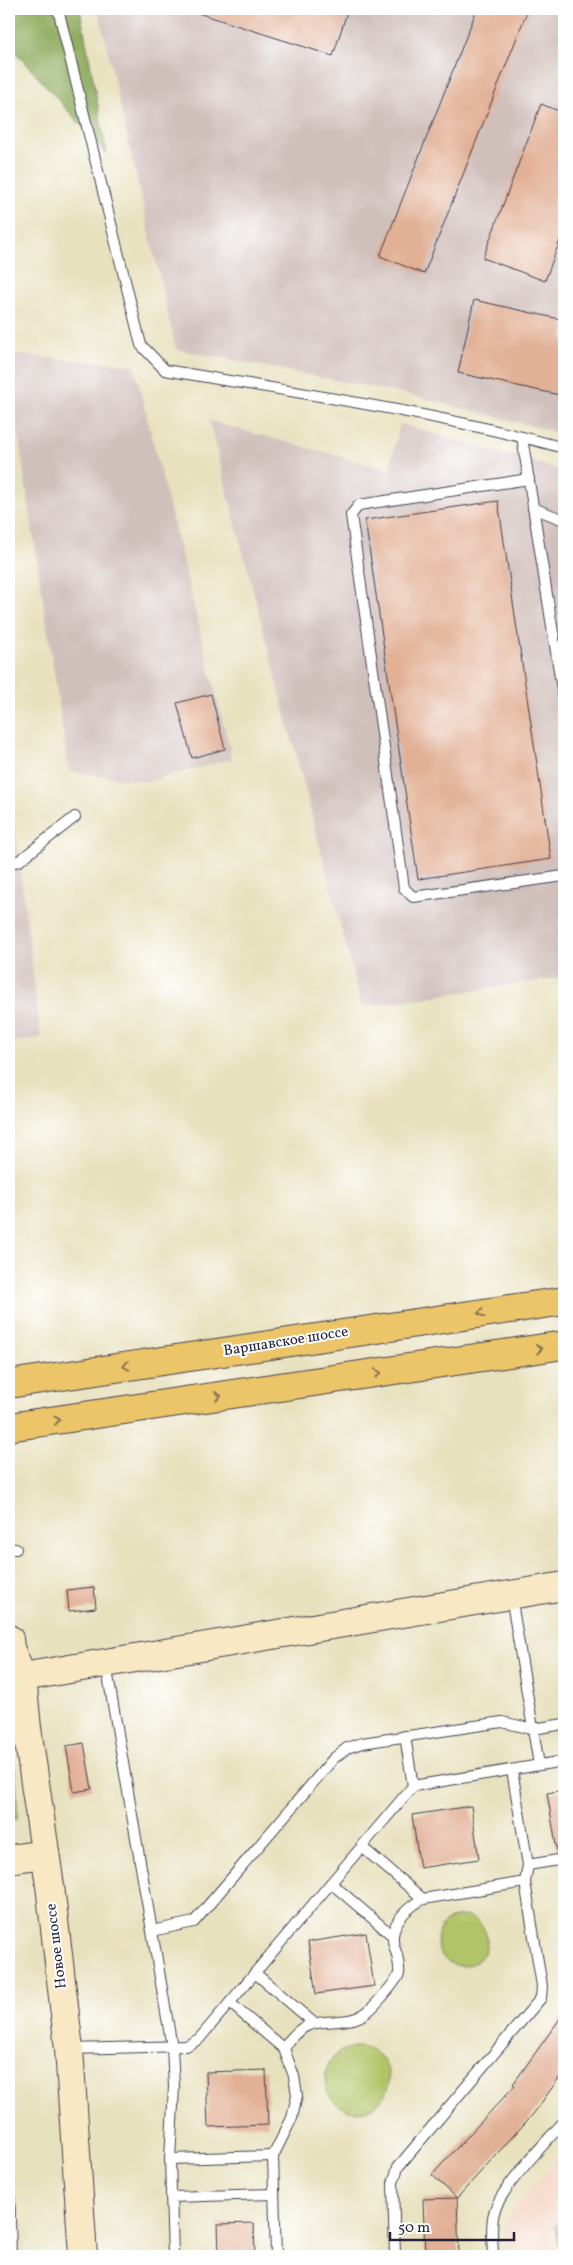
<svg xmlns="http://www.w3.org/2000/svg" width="573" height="2265" font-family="Vollkorn,serif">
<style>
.built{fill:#f4d3c0}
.industrial{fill:#d0c0bc}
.green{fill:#b2c468;stroke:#6a7352}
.forest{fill:#8daa5c;stroke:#58664c}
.building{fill:#e2b095}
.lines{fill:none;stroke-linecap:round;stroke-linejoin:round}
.lane-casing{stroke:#403f4f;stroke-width:12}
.secondary-casing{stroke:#403f4f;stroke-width:30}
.primary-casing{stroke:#403f4f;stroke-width:30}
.lane{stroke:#fff;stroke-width:10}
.secondary{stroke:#f8e8c3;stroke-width:28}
.primary{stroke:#edc569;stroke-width:28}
.oneway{stroke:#887452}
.labels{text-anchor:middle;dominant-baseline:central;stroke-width:4;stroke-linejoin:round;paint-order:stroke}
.street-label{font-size:15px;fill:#22223b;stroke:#fff}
</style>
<rect width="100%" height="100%" fill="#fff"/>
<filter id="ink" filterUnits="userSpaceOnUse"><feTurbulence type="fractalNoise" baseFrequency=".02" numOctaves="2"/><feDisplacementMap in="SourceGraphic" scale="10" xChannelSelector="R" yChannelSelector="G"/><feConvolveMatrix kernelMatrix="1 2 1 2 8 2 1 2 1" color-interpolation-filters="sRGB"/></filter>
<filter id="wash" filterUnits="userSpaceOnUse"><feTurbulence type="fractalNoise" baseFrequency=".0096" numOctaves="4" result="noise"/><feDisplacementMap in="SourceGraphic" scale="20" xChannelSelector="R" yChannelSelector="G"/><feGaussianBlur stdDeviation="1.12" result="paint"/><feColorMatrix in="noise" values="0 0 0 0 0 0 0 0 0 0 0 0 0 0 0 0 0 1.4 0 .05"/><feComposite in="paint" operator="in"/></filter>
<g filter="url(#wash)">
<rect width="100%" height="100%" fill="#e8e1be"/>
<polygon class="built" points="564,2150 564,2256 508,2256 507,2218"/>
<g class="industrial">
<polygon points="98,9 564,9 564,434 406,394 176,349"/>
<polygon points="9,354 134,365 232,759 145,782 69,771 9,374"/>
<polygon points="209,421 389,470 400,424 564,471 564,977 362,1007"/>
<polygon points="9,782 41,1038 9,1043"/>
</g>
<g class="green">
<path d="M9,1751C17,1763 18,1804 17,1819L10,1820Z"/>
<circle cx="462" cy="1941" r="25"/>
<circle cx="357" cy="2079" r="32"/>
<polygon points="564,2223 564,2256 561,2256 555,2224"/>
</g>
<polygon class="forest" points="9,9 80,9 107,154 9,45"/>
<g id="blocks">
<g class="building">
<polygon points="196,9 348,9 333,56 195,12"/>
<polygon points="477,9 528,9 424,274 380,256"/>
<polygon points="541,104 564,113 564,229 545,281 483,258"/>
<polygon points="474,300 564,320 564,396 458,373"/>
<polygon points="498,501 551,859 418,879 365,520"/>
<polygon points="211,694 225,749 192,758 177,703"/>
<polygon points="94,1587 96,1608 69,1611 67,1590"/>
<polygon points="84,1743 92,1789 74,1792 66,1746"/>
<polygon points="564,1790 564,1851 557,1851 547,1793"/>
<polygon points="471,1806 479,1859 420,1868 412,1815"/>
<polygon points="366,1933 374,1986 316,1994 308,1942"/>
<polygon points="564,2013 564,2071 534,2113 457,2198 459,2256 425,2256 423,2199 457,2198 432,2175 515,2085 513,2084"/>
<polygon points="266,2070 268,2125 208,2127 206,2072"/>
<polygon points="254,2223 255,2256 219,2256 218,2224"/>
</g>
</g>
</g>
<g filter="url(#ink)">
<use href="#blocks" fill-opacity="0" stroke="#403f4f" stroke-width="1"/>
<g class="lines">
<defs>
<g id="lane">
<path d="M58,9L141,345L165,370C298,393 433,412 564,448"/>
<polyline points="522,437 564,702"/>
<polyline points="529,479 359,505 351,515 404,888 413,897 564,876"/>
<polyline points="533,508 564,520"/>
<polyline points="9,863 19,861 75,817"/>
<polyline points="9,1549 16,1549"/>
<polyline points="511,1596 539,1765"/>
<polyline points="106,1664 172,2047 174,2087 170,2159 173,2256"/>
<polyline points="9,1730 26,1728"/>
<polyline points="405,1736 413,1786"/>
<polyline points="362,1847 423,1899"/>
<polyline points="528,1865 564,1859"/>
<polyline points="331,1883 393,1936"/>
<polyline points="152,1931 194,1922 334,1758 347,1748 362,1743 502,1722 533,1729 564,1724"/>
<polyline points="255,1973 314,2023"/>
<polyline points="230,2003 284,2049"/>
<polyline points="70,2049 186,2046 199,2039 413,1786 564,1761"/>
<polyline points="170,2159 273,2156"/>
<polyline points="9,2179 11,2256"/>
<polyline points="171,2197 274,2194"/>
<path d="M276,2256L273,2156L292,2118L297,2095L294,2076L284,2049C308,2005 340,2033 367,2012C374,2007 396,1982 399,1974C400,1968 398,1961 397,1955C395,1949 392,1942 393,1936C394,1919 410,1906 423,1899L525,1882L528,1865L512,1770"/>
<polyline points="395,2256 393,2183 398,2167 541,1998 542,1986 525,1882"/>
<path d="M493,2256C493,2242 490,2227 494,2213C500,2188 546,2143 564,2121"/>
</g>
<g id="secondary">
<polyline points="9,1639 10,1648 22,1677 27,1728 50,1886 69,2049 83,2256"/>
<polyline points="22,1677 564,1586"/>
<polyline points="9,1859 45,1854"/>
</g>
<g id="primary">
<polyline points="9,1384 564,1301"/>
<polyline points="9,1427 564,1345"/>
</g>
</defs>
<use href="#lane" class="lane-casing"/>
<use href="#secondary" class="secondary-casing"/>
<use href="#primary" class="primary-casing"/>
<use href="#lane" class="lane"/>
<use href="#secondary" class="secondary"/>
<use href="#primary" class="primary"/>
</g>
<defs><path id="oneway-chevron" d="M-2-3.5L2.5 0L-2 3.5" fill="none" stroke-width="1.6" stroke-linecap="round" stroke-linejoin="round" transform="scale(1.25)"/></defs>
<g class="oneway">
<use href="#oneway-chevron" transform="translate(481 1313) rotate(171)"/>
<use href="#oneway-chevron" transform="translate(539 1349) rotate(-8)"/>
<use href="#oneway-chevron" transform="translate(126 1366) rotate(171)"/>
<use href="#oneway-chevron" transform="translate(378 1373) rotate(-8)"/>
<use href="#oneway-chevron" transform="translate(218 1396) rotate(-8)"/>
<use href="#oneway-chevron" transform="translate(57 1420) rotate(-8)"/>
</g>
</g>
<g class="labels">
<g class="street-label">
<text transform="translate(286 1342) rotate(-9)">Варшавское шоссе</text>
<text transform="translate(57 1946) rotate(-97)">Новое шоссе</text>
</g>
</g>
<rect width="573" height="2265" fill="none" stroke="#fff" stroke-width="30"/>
<path d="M390 2232v8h124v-8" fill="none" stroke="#22223b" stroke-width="2.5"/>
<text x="398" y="2232" font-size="15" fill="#22223b" stroke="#ffffff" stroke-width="4" paint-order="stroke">50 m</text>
</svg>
